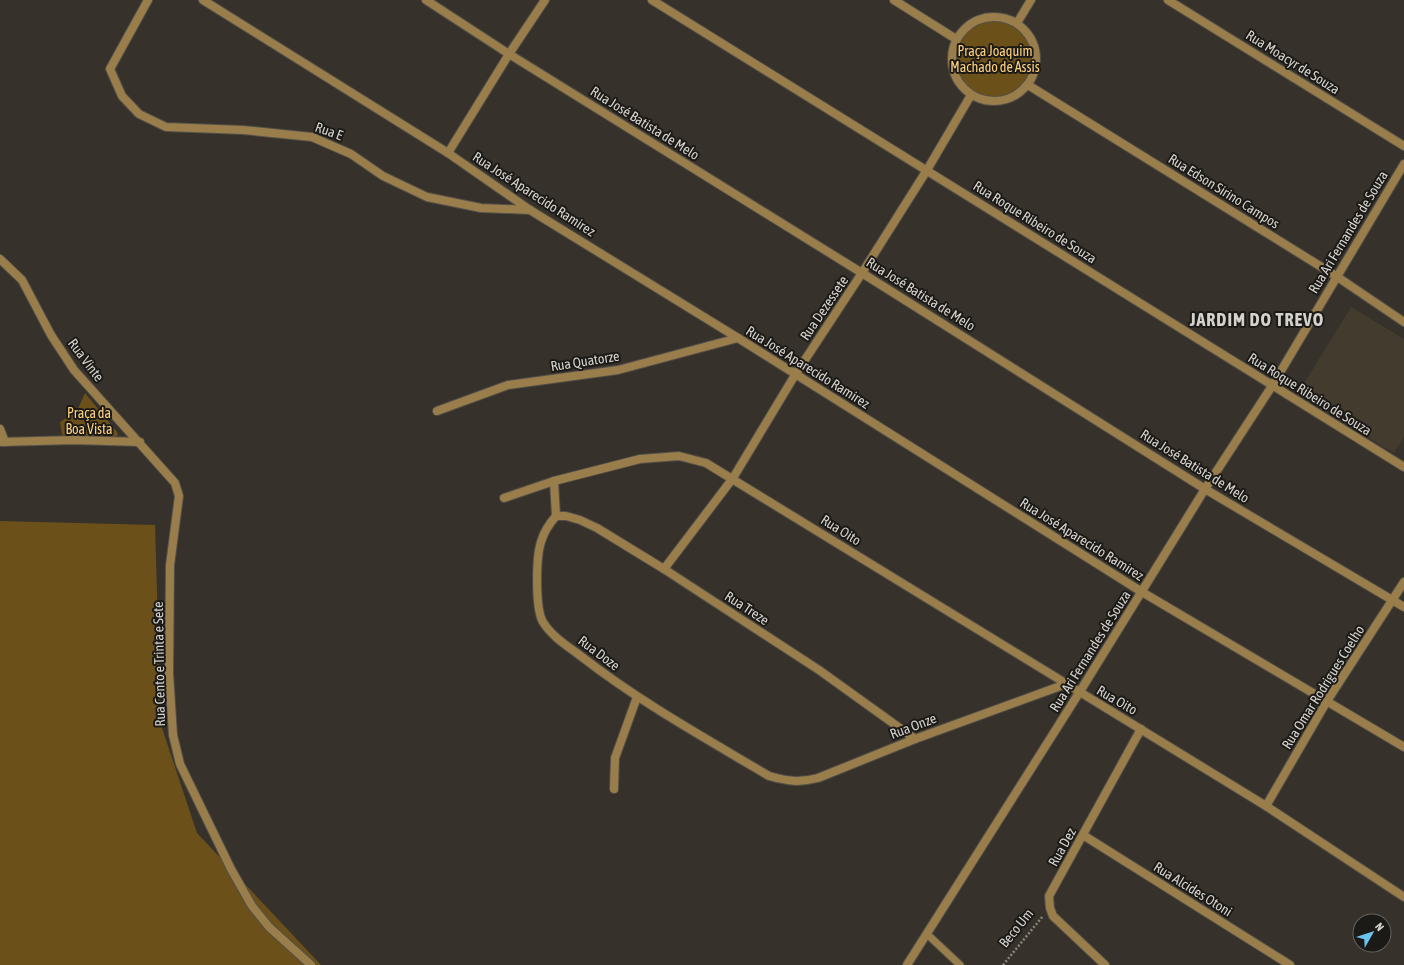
<svg xmlns="http://www.w3.org/2000/svg" width="1404" height="965" font-family="'Asap Condensed',sans-serif">
<style>
.built{fill:#433b2e}
.green{fill:#6b501a}
.lines{fill:none;stroke-linecap:round;stroke-linejoin:round}
.service-casing{stroke:#534f48;stroke-width:9}
.minor-casing{stroke:#534f48;stroke-width:10}
.path{stroke:#89857f;stroke-width:2.5;stroke-dasharray:2 2;stroke-linecap:butt}
.service{stroke:#997d4b;stroke-width:7}
.minor{stroke:#997d4b;stroke-width:8}
.labels{text-anchor:middle;dominant-baseline:central;stroke-width:4;stroke-linejoin:round;paint-order:stroke}
.park-label{font-size:14px;fill:#fcd07f;stroke:#1c1a17}
.street-label{font-size:14px;fill:#d5d2cd;stroke:#1c1a17}
.district-label{font-size:18px;font-weight:bold;letter-spacing:1px;fill:#d5d2cd;stroke:#1c1a17}
</style>
<rect width="100%" height="100%" fill="#36322b"/>
<polygon class="built" points="1351,307 1404,339 1404,437 1394,453 1297,395"/>
<g class="green">
<circle cx="995" cy="59" r="40"/>
<polygon points="85,393 117,432 118,435 115,437 62,435 60,422 77,411"/>
<polygon points="0,521 155,525 161,725 197,833 321,965 0,965"/>
</g>
<g class="lines">
<defs>
<polyline id="service" points="927,934 960,965"/>
<g id="minor">
<polyline points="148,0 110,69 122,96 139,114 166,127 243,130 312,137 351,154 383,176 427,197 481,208 530,210"/>
<polyline points="203,0 448,153 530,210 738,338 1142,592 1404,747"/>
<polyline points="426,0 509,54 862,273 1205,489 1404,607"/>
<polyline points="652,0 1404,467"/>
<polyline points="894,0 956,39"/>
<polyline points="1168,0 1404,146"/>
<circle cx="994" cy="59" r="42"/>
<polyline points="1017,23 1031,0"/>
<polyline points="1028,85 1336,276 1404,322"/>
<polyline points="448,153 509,54 545,0"/>
<polyline points="0,259 22,280 51,335 74,370 175,483 179,496 170,565 169,673 173,735 180,764 231,869 252,906 269,927 311,965"/>
<polyline points="437,411 508,385 618,370 738,338"/>
<polyline points="0,429 5,442"/>
<polyline points="0,442 74,440 140,442"/>
<path d="M554,481L556,516C549,524 544,531 541,542C536,557 535,609 543,622C552,637 569,647 582,657C640,702 705,738 769,776C787,781 799,783 818,778L915,739L1066,684"/>
<polyline points="504,498 554,481 640,459 679,456 706,463 1266,806 1404,897"/>
<polyline points="556,516 566,516 580,520 597,528 664,569 819,670 915,739"/>
<polyline points="664,569 733,478 795,375 862,273 927,170 971,95"/>
<polyline points="614,789 615,758 637,697"/>
<polyline points="1266,806 1327,701 1404,582"/>
<polyline points="1083,835 1290,965"/>
<polyline points="907,965 1079,693 1205,489 1272,386 1404,164"/>
<polyline points="1105,965 1053,916 1050,908 1049,896 1141,729"/>
</g>
</defs>
<use href="#service" class="service-casing"/>
<use href="#minor" class="minor-casing"/>
<polyline class="path" points="1003,965 1043,916"/>
<use href="#service" class="service"/>
<use href="#minor" class="minor"/>
</g>
<g class="labels">
<g class="park-label">
<text x="995" y="51">Praça Joaquim<tspan x="995" dy="16">Machado de Assis</tspan></text>
<text x="89" y="413">Praça da<tspan x="89" dy="16">Boa Vista</tspan></text>
</g>
<g class="street-label">
<text transform="translate(1293 62) rotate(32)">Rua Moacyr de Souza</text>
<text transform="translate(645 123) rotate(32)">Rua José Batista de Melo</text>
<text transform="translate(329 131) rotate(20)">Rua E</text>
<text transform="translate(1224 191) rotate(32)">Rua Edson Sirino Campos</text>
<text transform="translate(534 194) rotate(33)">Rua José Aparecido Ramirez</text>
<text transform="translate(1035 222) rotate(32)">Rua Roque Ribeiro de Souza</text>
<text transform="translate(1348 232) rotate(-59)">Rua Ari Fernandes de Souza</text>
<text transform="translate(921 294) rotate(32)">Rua José Batista de Melo</text>
<text transform="translate(824 308) rotate(-56)">Rua Dezessete</text>
<text transform="translate(86 360) rotate(53)">Rua Vinte</text>
<text transform="translate(585 361) rotate(-9)">Rua Quatorze</text>
<text transform="translate(808 367) rotate(32)">Rua José Aparecido Ramirez</text>
<text transform="translate(1310 394) rotate(32)">Rua Roque Ribeiro de Souza</text>
<text transform="translate(1195 466) rotate(32)">Rua José Batista de Melo</text>
<text transform="translate(841 530) rotate(32)">Rua Oito</text>
<text transform="translate(1082 539) rotate(32)">Rua José Aparecido Ramirez</text>
<text transform="translate(747 608) rotate(33)">Rua Treze</text>
<text transform="translate(1090 651) rotate(-58)">Rua Ari Fernandes de Souza</text>
<text transform="translate(599 653) rotate(37)">Rua Doze</text>
<text transform="translate(159 664) rotate(-91)">Rua Cento e Trinta e Sete</text>
<text transform="translate(1323 687) rotate(-58)">Rua Omar Rodrigues Coelho</text>
<text transform="translate(1117 700) rotate(30)">Rua Oito</text>
<text transform="translate(913 726) rotate(-21)">Rua Onze</text>
<text transform="translate(1062 847) rotate(-61)">Rua Dez</text>
<text transform="translate(1193 889) rotate(32)">Rua Alcides Otoni</text>
<text transform="translate(1016 928) rotate(-51)">Beco Um</text>
</g>
<g class="district-label">
<text x="1257" y="319">JARDIM DO TREVO</text>
</g>
</g>
<g transform="translate(1372 933) rotate(51)"><circle r="19" fill="#1c1a17" stroke="#666460"/>
<path d="M0-3L7 15L0 10L-7 15Z" fill="#69c4f0"/>
<text y="-6" font-size="11" font-weight="bold" text-anchor="middle" fill="#d5d2cd">N</text>
</g>
</svg>
